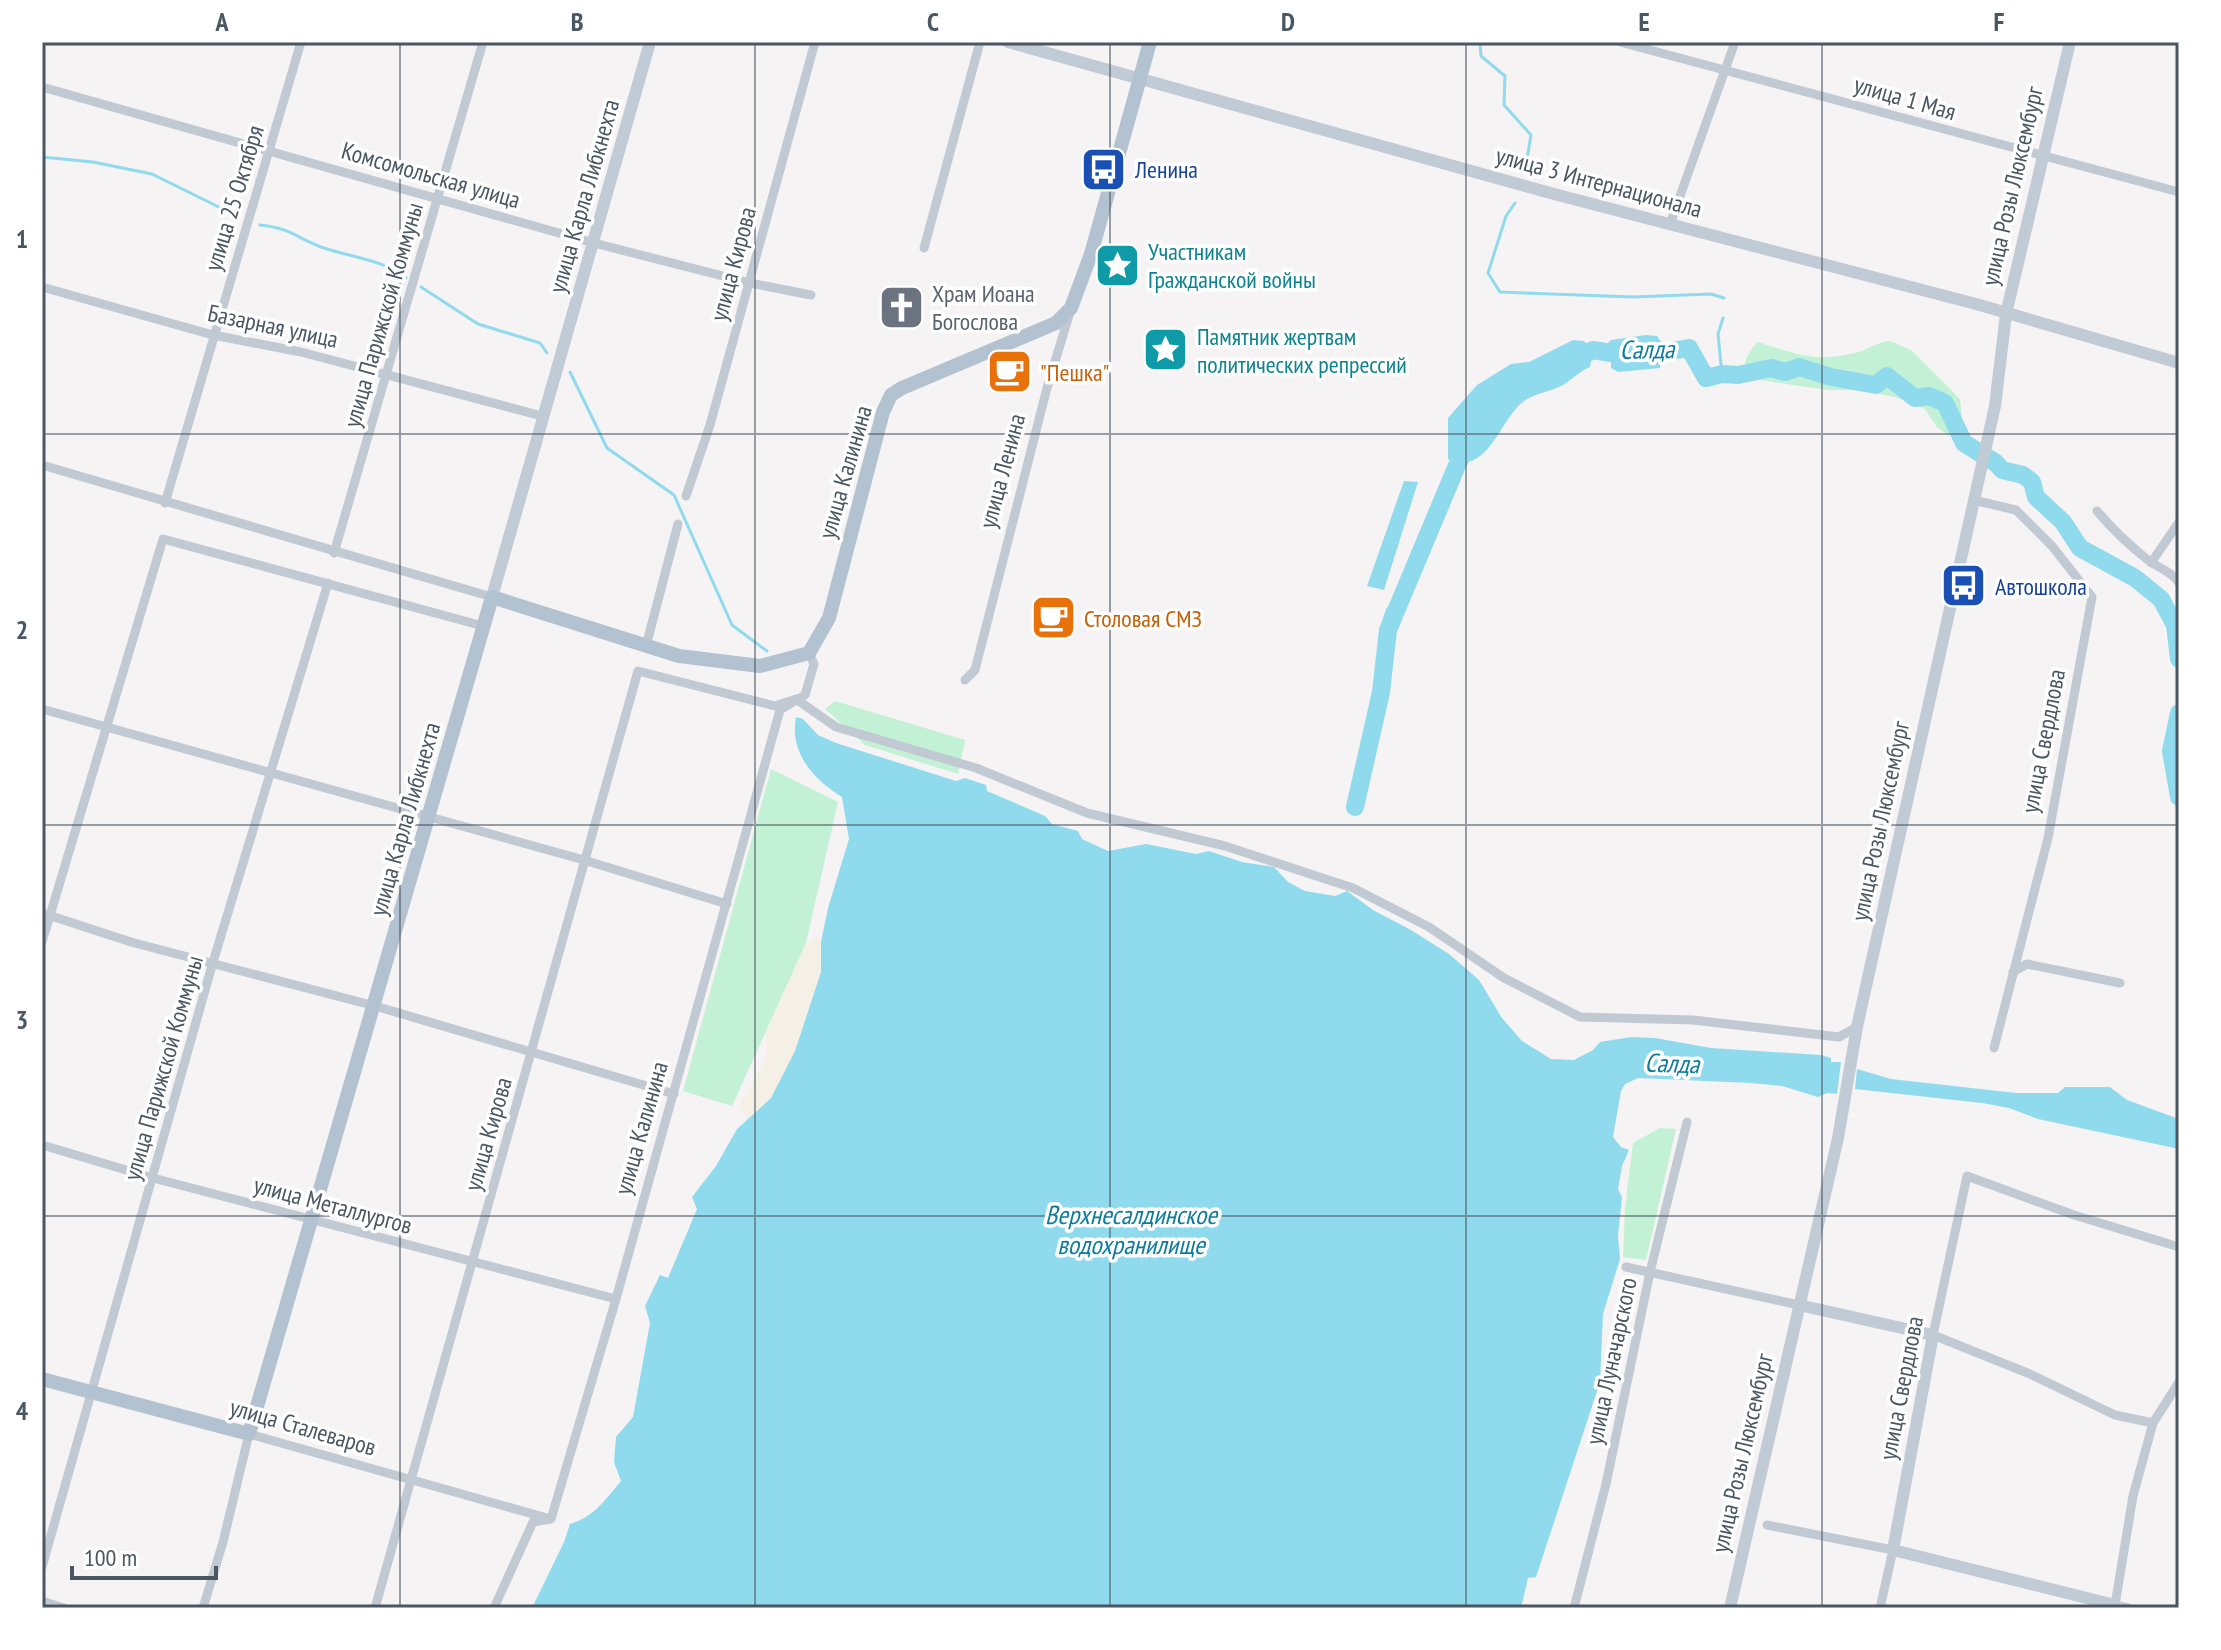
<svg xmlns="http://www.w3.org/2000/svg" width="2221" height="1650" font-family="'PT Sans Narrow',sans-serif">
<style>
.green{fill:#c3f1d5}
.sand{fill:#f5f0e5}
.water{fill:#90daee}
.lines{fill:none;stroke-linecap:round;stroke-linejoin:round}
.stream{stroke:#90daee;stroke-width:3}
.river{stroke:#90daee;stroke-width:18}
.street{stroke:#c1cad2;stroke-width:9}
.secondary{stroke:#c1cbd6;stroke-width:12}
.primary{stroke:#b3c2d1;stroke-width:14}
.grid{fill:none;stroke:#4a5661;stroke-width:2;stroke-opacity:0.55}
.labels{text-anchor:middle;dominant-baseline:central;stroke-width:7;stroke-linejoin:round;paint-order:stroke}
.street-label{font-size:24px;fill:#4a5661;stroke:#fff}
.transit-label{font-size:24px;fill:#164399;stroke:#fff;text-anchor:start}
.culture-label{font-size:24px;fill:#0d838f;stroke:#fff;text-anchor:start}
.worship-label{font-size:24px;fill:#5b616d;stroke:#fff;text-anchor:start}
.food-label{font-size:24px;fill:#c56008;stroke:#fff;text-anchor:start}
.water-label{font-size:26px;font-style:italic;fill:#0c7c9b;stroke:#fff}
.neatline{fill:none;stroke:#4a5661;stroke-width:3}
.grid-label{font-size:26px;text-anchor:middle;font-weight:bold;fill:#4a5661}
</style>
<rect width="100%" height="100%" fill="#f5f3f3"/>
<g class="green">
<path d="M1890,341L1911,350L1960,399L1962,417L1949,436L1937,427L1925,409L1895,397L1859,390H1828L1746,378C1741,363 1748,354 1757,342C1799,354 1811,363 1855,353C1868,350 1876,342 1890,341Z"/>
<polygon points="835,701 965,740 958,774 865,745 825,709"/>
<polygon points="771,769 838,802 806,943 732,1106 683,1091"/>
<polygon points="1660,1128 1676,1129 1646,1260 1623,1257 1625,1208 1633,1143"/>
</g>
<polygon class="sand" points="817,937 821,942 821,972 795,1051 771,1098 748,1121 739,1106 767,1057 766,1031 806,943"/>
<g class="water">
<polygon points="1646,335 1657,336 1662,343 1660,368 1618,372 1611,368 1611,353 1607,344 1611,340"/>
<path d="M1573,340L1584,341L1593,350L1590,367C1578,372 1570,382 1559,387C1548,392 1534,394 1524,401C1499,419 1489,477 1448,459V418L1477,385L1511,364L1529,362Z"/>
<polygon points="1404,481 1418,482 1384,590 1367,586"/>
<polygon points="1410,577 1411,588 1396,625 1393,630 1388,630 1382,622 1386,609"/>
<path d="M796,717L803,719L818,735L836,743L956,781L965,778L986,785L987,791L1045,816L1052,824L1078,831L1082,839L1108,851L1146,844L1196,854L1209,851L1242,862L1274,867L1288,882L1305,891L1335,896L1347,891L1373,910L1411,930L1449,954L1479,980L1502,1018L1522,1041L1551,1059L1574,1060L1593,1050L1600,1042L1631,1037L1655,1038L1711,1048L1821,1055L1831,1058V1062H1841L1837,1094L1827,1093L1818,1097L1782,1086L1751,1083L1638,1078L1625,1084L1621,1091L1613,1137L1621,1147L1629,1150L1622,1166L1618,1189L1622,1197L1618,1236L1620,1259L1603,1314L1600,1382L1536,1577L1528,1578L1521,1608H532L564,1542L570,1524C594,1517 605,1500 621,1481L614,1462L616,1437L633,1417L650,1323L645,1306L660,1275L668,1278L697,1209L692,1197L716,1166L737,1129L771,1098L795,1051L821,972V942L828,908L849,839L842,797C814,780 789,753 796,717Z"/>
<polygon points="1857,1069 1891,1079 2016,1093 2058,1093 2065,1087 2110,1087 2127,1100 2179,1119 2179,1149 2038,1119 2009,1108 1982,1103 1855,1089"/>
</g>
<g class="lines">
<g class="stream">
<polyline points="1480,42 1481,56 1505,76 1504,105 1531,135 1526,165"/>
<polyline points="42,157 93,162 152,174 237,216"/>
<polyline points="1515,203 1506,216 1488,273 1500,292 1633,297 1711,294 1724,298"/>
<path d="M260,225C291,228 298,239 324,248C351,257 384,260 406,278"/>
<polyline points="421,287 478,324 540,343 547,353"/>
<polyline points="570,372 607,448 674,495 732,625 767,651"/>
<polyline points="1722,374 1718,334 1723,318"/>
</g>
<g class="river">
<polyline points="1574,359 1593,350 1611,353 1660,353 1689,348 1706,378 1722,374 1738,375 1771,368 1785,372 1799,367 1831,377 1876,385 1887,376 1915,398 1929,396 1945,403 1964,443 1996,463 2002,470 2023,475 2032,482 2036,497 2063,522 2080,548 2135,578 2161,599 2175,625 2179,659"/>
<polyline points="2179,713 2171,751 2179,797"/>
<polyline points="1355,807 1381,692 1388,630 1458,463 1470,442"/>
</g>
<g class="street">
<polyline points="1620,42 2179,192"/>
<polyline points="42,87 594,243 750,283 811,295"/>
<polyline points="1670,224 1735,42"/>
<polyline points="924,248 980,42"/>
<polyline points="42,287 213,335 301,352 542,416"/>
<polyline points="42,465 492,597"/>
<polyline points="686,496 710,425 815,42"/>
<polyline points="1973,500 2016,510 2052,546 2092,597 2048,838 1994,1048"/>
<polyline points="165,503 301,42"/>
<path d="M2097,511C2113,530 2129,545 2148,560C2158,568 2173,572 2179,583"/>
<polyline points="334,553 483,42"/>
<polyline points="2151,563 2179,522"/>
<polyline points="646,646 678,524"/>
<polyline points="965,680 975,670 1047,388 1070,312"/>
<polyline points="42,709 584,860 727,904"/>
<polyline points="42,913 131,942 375,1006 674,1094"/>
<polyline points="42,942 163,539 483,626"/>
<polyline points="2013,972 2027,964 2120,983"/>
<polyline points="42,1145 153,1178 616,1299"/>
<polyline points="1626,1267 1799,1305"/>
<polyline points="2153,1423 2115,1415 2030,1374 1933,1335 1967,1176 2074,1215 2179,1247"/>
<polyline points="1767,1525 1893,1550 1880,1608"/>
<polyline points="42,1567 213,962 328,583"/>
<polyline points="42,1601 64,1608"/>
<polyline points="203,1608 223,1542 249,1434 547,1518"/>
<polyline points="375,1608 638,671 775,706 796,699 836,727 976,768 1087,813 1225,846 1353,888 1429,927 1504,978 1580,1017 1693,1020 1839,1037 1857,1027"/>
<polyline points="494,1608 533,1522 551,1519 616,1299 780,710 805,695 814,664 809,653"/>
<polyline points="1574,1608 1606,1484 1650,1272 1687,1122"/>
<polyline points="2128,1608 2115,1605 2133,1496 2153,1423 2179,1382"/>
</g>
<g class="secondary">
<polyline points="1008,42 1554,194 1976,304 2179,363"/>
<polyline points="492,597 650,42"/>
<polyline points="1799,1305 1933,1335 1893,1550 2115,1605 2114,1608"/>
<polyline points="1730,1608 1838,1138 1857,1027 1995,406 2006,314 2070,42"/>
</g>
<polyline class="primary" points="42,1379 249,1434 492,597 679,656 760,666 809,653 829,618 883,412 891,395 902,388 1056,323 1071,308 1091,254 1150,42"/>
</g>
<path class="grid" d="M400,42V1608M755,42V1608M1110,42V1608M1466,42V1608M1822,42V1608M42,434H2179M42,825H2179M42,1216H2179"/>
<defs>
<symbol id="bus-square" viewBox="-11 -11 22 22"><rect x="-9" y="-9" width="18" height="18" rx="4" fill="#1a4fb4" stroke="#fff"/><path d="M-5-6H5V4H4V6H2V4H-2V6H-4V4H-5ZM-3.5-4V0h7V-4ZM-3.5 1.2v1.5H-2V1.2ZM2 1.2v1.5H3.5V1.2Z" fill="#fff"/></symbol>
<symbol id="sight-square" viewBox="-11 -11 22 22"><rect x="-9" y="-9" width="18" height="18" rx="4" fill="#0f9aa8" stroke="#fff"/><path d="M0-6L1.8-2.2L6-1.7L2.9 1.2L3.7 5.4L0 3.3L-3.7 5.4L-2.9 1.2L-6-1.7L-1.8-2.2Z" fill="#fff"/></symbol>
<symbol id="church-square" viewBox="-11 -11 22 22"><rect x="-9" y="-9" width="18" height="18" rx="4" fill="#6b7280" stroke="#fff"/><path d="M-1.2-6h2.4v3.5h3.3v2.4h-3.3V6h-2.4V-.1h-3.3v-2.4h3.3Z" fill="#fff"/></symbol>
<symbol id="cafe-square" viewBox="-11 -11 22 22"><rect x="-9" y="-9" width="18" height="18" rx="4" fill="#e8710a" stroke="#fff"/><path d="M-5.5-4.5H6V0H3Q3 3.5 0 3.5H-2.5Q-5.5 3.5-5.5 0ZM3-3.2v2h1.7v-2ZM-6 4.5H4V6H-6Z" fill="#fff"/></symbol>
</defs>
<g fill-rule="evenodd">
<use href="#bus-square" x="1078" y="144" width="51" height="51"/>
<use href="#sight-square" x="1092" y="240" width="51" height="51"/>
<use href="#church-square" x="876" y="282" width="51" height="51"/>
<use href="#sight-square" x="1140" y="324" width="51" height="51"/>
<use href="#cafe-square" x="984" y="346" width="51" height="51"/>
<use href="#bus-square" x="1938" y="560" width="51" height="51"/>
<use href="#cafe-square" x="1028" y="592" width="51" height="51"/>
</g>
<g class="labels">
<g class="street-label">
<text transform="translate(1905 98) rotate(16)">улица 1 Мая</text>
<text transform="translate(431 175) rotate(16)">Комсомольская улица</text>
<text transform="translate(1599 182) rotate(15)">улица 3 Интернационала</text>
<text transform="translate(2012 186) rotate(-77)">улица Розы Люксембург</text>
<text transform="translate(584 196) rotate(-74)">улица Карла Либкнехта</text>
<text transform="translate(234 198) rotate(-73)">улица 25 Октября</text>
<text transform="translate(733 264) rotate(-75)">улица Кирова</text>
<text transform="translate(383 315) rotate(-74)">улица Парижской Коммуны</text>
<text transform="translate(273 326) rotate(12)">Базарная улица</text>
<text transform="translate(1002 471) rotate(-75)">улица Ленина</text>
<text transform="translate(845 472) rotate(-74)">улица Калинина</text>
<text transform="translate(2043 741) rotate(-79)">улица Свердлова</text>
<text transform="translate(405 819) rotate(-74)">улица Карла Либкнехта</text>
<text transform="translate(1880 821) rotate(-78)">улица Розы Люксембург</text>
<text transform="translate(163 1068) rotate(-74)">улица Парижской Коммуны</text>
<text transform="translate(641 1128) rotate(-74)">улица Калинина</text>
<text transform="translate(488 1134) rotate(-74)">улица Кирова</text>
<text transform="translate(333 1205) rotate(15)">улица Металлургов</text>
<text transform="translate(1611 1361) rotate(-78)">улица Луначарского</text>
<text transform="translate(1901 1388) rotate(-79)">улица Свердлова</text>
<text transform="translate(303 1427) rotate(16)">улица Сталеваров</text>
<text transform="translate(1742 1453) rotate(-77)">улица Розы Люксембург</text>
</g>
<g class="transit-label">
<text x="1135" y="169">Ленина</text>
<text x="1995" y="586">Автошкола</text>
</g>
<g class="culture-label">
<text x="1148" y="251">Участникам<tspan x="1148" dy="28">Гражданской войны</tspan></text>
<text x="1197" y="336">Памятник жертвам<tspan x="1197" dy="28">политических репрессий</tspan></text>
</g>
<g class="worship-label">
<text x="932" y="293">Храм Иоана<tspan x="932" dy="28">Богослова</tspan></text>
</g>
<g class="food-label">
<text x="1040" y="372">"Пешка"</text>
<text x="1084" y="618">Столовая СМЗ</text>
</g>
<g class="water-label">
<text transform="translate(1647 349) rotate(-1)">Салда</text>
<text transform="translate(1672 1063) rotate(2)">Салда</text>
<text x="1131" y="1214">Верхнесалдинское<tspan x="1131" dy="30">водохранилище</tspan></text>
</g>
</g>
<rect width="2221" height="1650" fill="none" stroke="#ffffff" stroke-width="88"/>
<path d="M72 1566v12h144v-12" fill="none" stroke="#4a5661" stroke-width="4"/>
<text x="84" y="1566" font-size="24" fill="#4a5661" stroke="#ffffff" stroke-width="6" paint-order="stroke">100 m</text>
<rect x="44" y="44" width="2133" height="1562" class="neatline"/>
<g class="grid-label">
<text x="222" y="31">A</text>
<text x="577" y="31">B</text>
<text x="933" y="31">C</text>
<text x="1288" y="31">D</text>
<text x="1644" y="31">E</text>
<text x="1999" y="31">F</text>
<text x="22" y="248">1</text>
<text x="22" y="639">2</text>
<text x="22" y="1029">3</text>
<text x="22" y="1420">4</text>
</g>
</svg>
